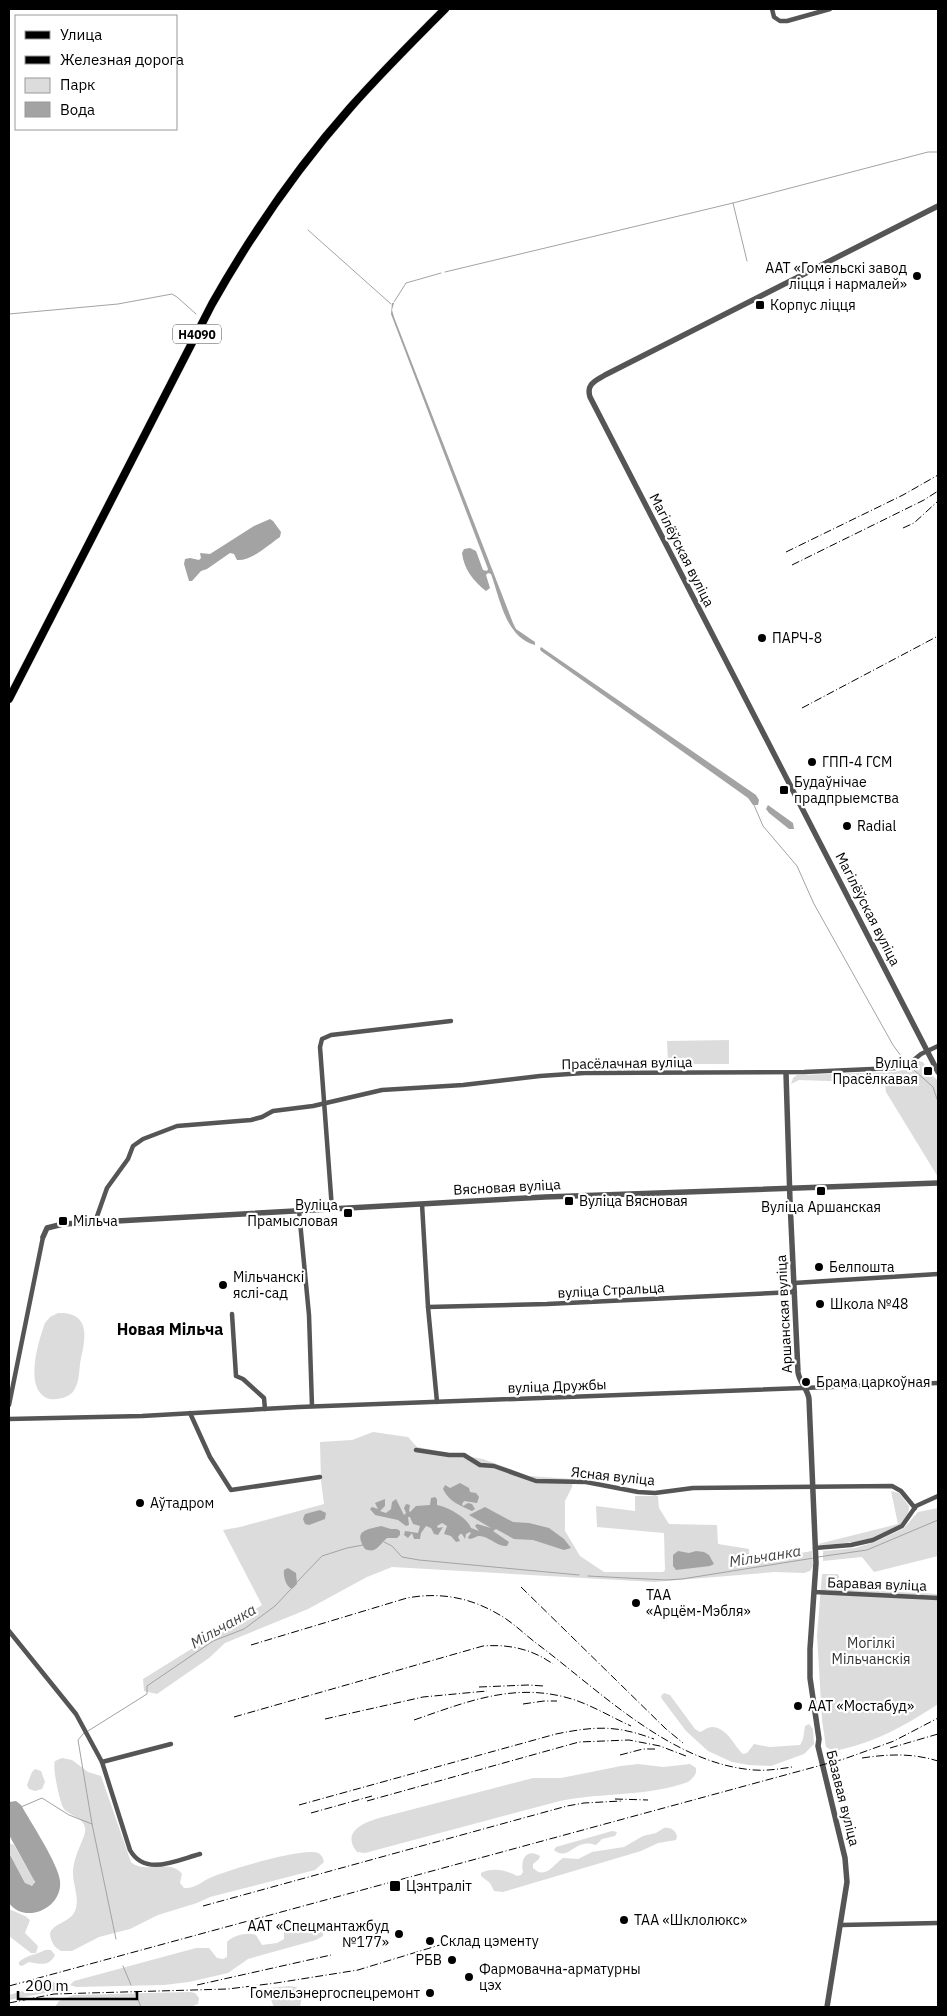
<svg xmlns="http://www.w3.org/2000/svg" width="947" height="2016" font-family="'IBM Plex Sans',sans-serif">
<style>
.green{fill:#dcdcdc}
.water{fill:#a3a3a3}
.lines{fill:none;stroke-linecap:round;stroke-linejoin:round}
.stream{stroke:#a3a3a3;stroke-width:1}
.primary-casing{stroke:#dbdbdb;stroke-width:9}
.minor{stroke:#555;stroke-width:4.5}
.tertiary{stroke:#555;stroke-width:5.5}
.primary{stroke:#000;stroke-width:8}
.rail{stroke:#000;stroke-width:1;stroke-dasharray:8 2.5 1 2.5;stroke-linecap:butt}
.poi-dot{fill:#000;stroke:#fff;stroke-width:2}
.labels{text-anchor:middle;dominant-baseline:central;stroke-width:4.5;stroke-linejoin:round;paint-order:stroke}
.shield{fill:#fff;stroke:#4c4c4c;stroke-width:1}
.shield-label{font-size:12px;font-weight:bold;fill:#000}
.poi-label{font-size:14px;fill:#000;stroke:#fff;text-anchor:start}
.street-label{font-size:14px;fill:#000;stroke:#fff}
.park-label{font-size:14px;fill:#333;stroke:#fff}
.water-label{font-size:15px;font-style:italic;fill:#444;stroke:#fff}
.quarter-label{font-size:16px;font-weight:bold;fill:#000;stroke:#fff}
</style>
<rect width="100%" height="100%" fill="#fff"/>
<g class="green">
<polygon points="729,1040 729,1064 671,1064 668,1062 667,1041"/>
<polygon points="919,1061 923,1062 930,1073 938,1081 938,1177 886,1092 885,1083 799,1080 791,1084 793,1078 797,1075 895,1072 909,1068"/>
<path d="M58,1313C93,1312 85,1341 80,1364C79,1373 79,1385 72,1393C66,1398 58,1400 50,1399C23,1392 38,1342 45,1323L50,1317Z"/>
<polygon points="373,1432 408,1437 417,1447 483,1459 529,1476 573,1479 572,1487 565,1501 565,1531 580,1556 604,1572 663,1572 665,1570 664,1533 597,1527 596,1506 635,1511 635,1496 658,1496 659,1508 669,1524 717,1525 718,1544 749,1549 749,1558 777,1557 812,1551 813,1566 810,1571 804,1573 775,1572 654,1582 392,1567 367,1577 308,1609 225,1643 209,1658 157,1694 144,1691 143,1679 262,1605 223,1530 240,1527 324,1504 321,1481 320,1442 352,1440"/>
<path d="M891,1491L899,1493L909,1506C910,1539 843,1544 820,1545L818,1544L898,1524Z"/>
<polygon points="938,1508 938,1556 874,1572 862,1557 823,1561 823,1551 855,1548 875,1542 904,1528 918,1512"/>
<path d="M822,1574H838L843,1589L938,1594V1704C907,1725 870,1745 833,1751L826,1747L822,1720L817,1635Z"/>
<path d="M664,1693L670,1695L695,1729L700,1732C704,1730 708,1727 712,1727C728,1728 733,1745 743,1754L747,1753L754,1744L770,1747L800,1745L803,1739L805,1726L809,1724L813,1729L814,1744L804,1754L771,1766L749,1765L732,1762L708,1751L686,1731L662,1699L661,1696Z"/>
<path d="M62,1758L72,1760L88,1772L101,1776L131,1862C145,1875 170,1858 182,1874L180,1883L184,1888C195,1889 202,1881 212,1877C228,1870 303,1847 318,1853C322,1855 323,1858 324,1862L315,1870L210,1897L197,1903L158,1915L130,1929L99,1937L72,1951H61C56,1948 53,1945 51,1939C45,1924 70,1924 75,1911C80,1898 73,1886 73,1873C73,1860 79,1849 84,1836C90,1819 73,1818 64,1809C60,1804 52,1767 55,1761Z"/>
<path d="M638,1764L663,1767L690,1764L696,1768C697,1775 693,1778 688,1782C647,1797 603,1792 560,1801L365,1853L357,1852C341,1832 363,1823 379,1818L533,1778H561L621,1766Z"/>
<polygon points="35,1769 41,1771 45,1782 42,1789 35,1791 29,1789 27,1785 32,1772"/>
<path d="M664,1828C671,1827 675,1830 677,1836L676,1840L658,1843L641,1851L503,1892L494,1891L490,1883L481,1876V1873C492,1867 507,1870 517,1876L521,1875L523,1872C520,1859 527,1848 540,1856L539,1859L533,1864V1868C545,1880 553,1865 563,1858L578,1859L592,1852L624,1847L643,1836L656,1833Z"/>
<path d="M612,1831L617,1832L615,1836L602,1839L596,1845C592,1844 588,1843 584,1844C572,1846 566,1860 554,1850L556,1847Z"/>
<polygon points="9,1843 14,1845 34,1880 34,1885 30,1886 25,1883 9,1853"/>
<polygon points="9,1909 25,1916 30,1920 25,1933 38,1946 36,1953 31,1953 9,1936"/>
<path d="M306,1921L319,1923L323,1930V1936L316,1940L248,1959L228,1973L189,1982L164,1985L76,1987L70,1985L74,1981L196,1948H209L217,1958L223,1959L227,1957V1942C234,1935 247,1932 256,1935L262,1945L277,1943L284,1939V1932L291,1925Z"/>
<path d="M45,1950H51L55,1955C49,1967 40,1964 29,1962L22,1966L19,1965V1962C26,1955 36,1955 45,1950Z"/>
<polygon points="54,1982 64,1983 65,1987 60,1990 9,2000 9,1995"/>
<polygon points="289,1986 296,1987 301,1990 302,1996 300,2007 274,2007 271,2000 257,1992 260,1989"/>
<polygon points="190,1992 195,1993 199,1998 198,2004 190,2007 55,2007 59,2001 73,1995"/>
</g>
<g class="water">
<path d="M392,303H394L392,310L394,317L513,623L516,629L535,642V645C506,638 500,599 491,574L488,573L486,575L490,588L486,591C473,581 464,569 462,553L464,549L470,548L476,551L483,570L487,571L488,569L391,314Z"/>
<path d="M270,519L273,521L281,532L280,537C268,545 252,561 237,560L234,554L230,553L207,569L201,571L192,581H189L184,564L185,559L190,558L199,560L201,558L200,553L210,554L254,526Z"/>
<polygon points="541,647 756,795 759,800 758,805 753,805 748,798 541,651 540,649"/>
<polygon points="768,805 793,823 794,829 789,829 769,813 766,809"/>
<path d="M460,1483L469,1488L470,1492L476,1493L479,1497L477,1503L464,1501L462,1504L463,1506L468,1503L472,1504L475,1509L472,1511C460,1505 450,1503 443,1489L445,1485L450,1488Z"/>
<path d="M435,1497L437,1499V1505C448,1507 468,1518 471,1528L479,1531L475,1526L477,1524L491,1528L469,1515L485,1507L513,1522L529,1523L549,1528L564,1539L571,1548L564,1550L533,1540L514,1539L496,1529L493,1531L509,1542L507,1546C497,1547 488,1535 478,1536C475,1537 472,1539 469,1539L468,1537L471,1533L470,1532L466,1534L465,1539L462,1534H460L458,1537L460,1541L456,1542L451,1536L444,1534L447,1526L442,1523L437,1526L438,1528L443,1527L438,1535L434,1534L431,1528L426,1526L421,1533L420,1539H414L412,1533L408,1538L404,1535L405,1531L418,1533L420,1526L413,1524L410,1517H408L409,1525L406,1526L398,1520L375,1515L370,1509L372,1507L378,1509L375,1503L385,1499V1506L380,1511L386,1513L391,1509L392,1502L396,1499L404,1515L406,1513L404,1508L406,1504L410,1505L409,1511L410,1512L416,1506L430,1505L431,1498Z"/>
<polygon points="320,1510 326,1513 325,1519 309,1525 305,1524 303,1519 305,1514"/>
<path d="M381,1526L391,1529H397L400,1531V1535L397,1538H387C379,1545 376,1554 365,1549C353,1530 366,1530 381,1526Z"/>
<polygon points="678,1551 689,1553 696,1551 704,1552 709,1555 714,1564 710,1566 676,1570 673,1566 673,1555"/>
<path d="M288,1568L296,1573L297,1584L292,1589C286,1587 283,1576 284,1570Z"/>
<path d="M16,1801L21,1805C30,1821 59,1865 60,1881C63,1908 25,1925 9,1903V1853L25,1883L32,1886L35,1882L9,1835V1802Z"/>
</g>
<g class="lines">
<g class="stream">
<polyline points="733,203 747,261"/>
<polyline points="308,230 391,304"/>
<polyline points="445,272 733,203 928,152 938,152"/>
<polyline points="394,302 406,283 441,273"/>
<polyline points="9,314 118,304 172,294 177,297 196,314"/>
<polyline points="754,805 763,826 797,866 814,904 893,1045 904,1060"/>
<polyline points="914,1070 933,1087 938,1102"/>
<polyline points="384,1542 392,1546 402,1557 419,1560 579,1575"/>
<polyline points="818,1557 867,1550 938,1520"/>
<polyline points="588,1576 666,1580 682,1579 814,1558"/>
<polyline points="297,1582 322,1556 347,1548 363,1545"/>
<polyline points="88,1731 147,1694 147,1686 213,1641 244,1629 275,1606 291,1589"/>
<polyline points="84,1733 78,1740 92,1824 116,1939"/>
<polyline points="21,1807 42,1798 69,1815 92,1824"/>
<polyline points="123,1966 131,1985"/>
<polyline points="135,1992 141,2007"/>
</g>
<defs>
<path id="primary" d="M9,699L212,304C251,235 297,168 350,108C380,74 413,41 445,9"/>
</defs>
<use href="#primary" class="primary-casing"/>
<g class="minor">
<polyline points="772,9 774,17 780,21 787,21 830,9"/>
<polyline points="422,1204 428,1307 437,1402"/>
<polyline points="332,1209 320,1047 322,1039 331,1035 451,1021"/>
<polyline points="299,1211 309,1315 312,1406"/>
<polyline points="95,1222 107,1188 128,1159 133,1146 143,1139 177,1126 251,1120 262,1117 273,1111 313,1106 382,1090 463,1085 540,1076 584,1073 804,1072 895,1068 910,1063 921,1054 938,1046"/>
<polyline points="794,1283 938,1274"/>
<polyline points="428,1307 547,1304 795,1292"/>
<polyline points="232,1314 236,1376 243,1379 264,1398 265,1409"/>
<polyline points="9,1405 43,1237"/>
<polyline points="190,1413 210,1457 231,1490 320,1477"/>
<polyline points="9,1419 142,1416 299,1407 938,1383"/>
<polyline points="416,1450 449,1455 464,1455 480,1465 494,1466 536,1481 586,1482 638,1492 655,1493 693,1488 892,1486 901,1491 915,1508"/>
<polyline points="815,1548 851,1545 873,1540 902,1526 916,1506 938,1496"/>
<polyline points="814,1592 938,1598"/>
<path d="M9,1631L76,1714L102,1762L130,1850C145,1877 177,1860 200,1854"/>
<polyline points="102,1762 171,1744"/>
<polyline points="841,1925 938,1923"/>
</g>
<g class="tertiary">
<path d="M938,206L605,375C595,381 586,384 590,397L938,1072"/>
<path d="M786,1073L790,1201L798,1372C799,1382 808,1389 809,1399L816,1563L810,1649V1678L819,1739L818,1746L845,1858L847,1882L827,2007"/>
<polyline points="43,1237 47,1228 63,1224 545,1197 938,1183"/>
</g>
<use href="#primary" class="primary"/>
<g class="rail">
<polyline points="903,528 914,523 938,501"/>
<polyline points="786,552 903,495 938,475"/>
<polyline points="792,565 924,500 938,491"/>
<polyline points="802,708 938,636"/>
<polyline points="521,1587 666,1729 683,1743"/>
<path d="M251,1645L407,1598C439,1592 469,1597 498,1614C513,1622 526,1636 540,1646C602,1693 673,1764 754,1770C767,1771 779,1769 792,1767"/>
<polyline points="479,1687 528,1685 544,1686"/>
<polyline points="523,1704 544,1701 557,1701"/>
<path d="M234,1717L483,1646C509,1644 532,1649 553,1664"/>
<polyline points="325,1719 423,1697 487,1691"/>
<path d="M414,1720C469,1701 517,1681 575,1700C595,1707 613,1718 631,1726"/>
<polyline points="890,1748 938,1734"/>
<polyline points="620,1755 643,1749 655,1749"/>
<path d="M862,1758C889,1754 912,1753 938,1761"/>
<polyline points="615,1799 648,1800"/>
<polyline points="367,1801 579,1742 629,1740 660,1746 686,1756"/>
<path d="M299,1805L556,1734C596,1726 616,1725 654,1739"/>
<polyline points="311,1813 372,1796"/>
<polyline points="203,1906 567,1806 584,1803 621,1801"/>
<polyline points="197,1985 331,1955"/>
<polyline points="9,1986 844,1759 894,1741 938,1718"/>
<polyline points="9,2003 54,1994 228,1989 276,1983 358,1970 443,1944"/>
</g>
</g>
<g class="poi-dot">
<circle cx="917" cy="276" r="5"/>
<rect x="755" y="300" width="10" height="10" rx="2.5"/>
<circle cx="762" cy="638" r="5"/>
<circle cx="812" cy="762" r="5"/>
<rect x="779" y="785" width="10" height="10" rx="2.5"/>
<circle cx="847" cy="826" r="5"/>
<rect x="923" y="1066" width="10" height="10" rx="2.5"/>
<rect x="816" y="1186" width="10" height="10" rx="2.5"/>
<rect x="564" y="1196" width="10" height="10" rx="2.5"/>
<rect x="343" y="1208" width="10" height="10" rx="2.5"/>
<rect x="58" y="1216" width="10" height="10" rx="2.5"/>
<circle cx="819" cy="1267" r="5"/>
<circle cx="223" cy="1285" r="5"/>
<circle cx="820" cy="1304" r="5"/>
<circle cx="806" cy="1382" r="5"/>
<circle cx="140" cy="1503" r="5"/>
<circle cx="636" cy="1603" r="5"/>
<circle cx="798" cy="1706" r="5"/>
<rect x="389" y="1880" width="12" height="12" rx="2.5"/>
<circle cx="624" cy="1920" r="5"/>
<circle cx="399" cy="1934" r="5"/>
<circle cx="430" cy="1941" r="5"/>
<circle cx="452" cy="1960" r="5"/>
<circle cx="469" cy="1977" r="5"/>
<circle cx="430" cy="1993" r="5"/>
</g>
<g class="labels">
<rect class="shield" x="173" y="324.5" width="48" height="19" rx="4"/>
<g class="shield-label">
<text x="197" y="334">Н4090</text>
</g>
<g class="poi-label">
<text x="907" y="268" text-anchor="end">ААТ «Гомельскі завод<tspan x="907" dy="16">ліцця і нармалей»</tspan></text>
<text x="770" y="305">Корпус ліцця</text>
<text x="772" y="638">ПАРЧ-8</text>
<text x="822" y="762">ГПП-4 ГСМ</text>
<text x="794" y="782">Будаўнічае<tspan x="794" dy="16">прадпрыемства</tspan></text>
<text x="857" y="826">Radial</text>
<text x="918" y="1063" text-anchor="end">Вуліца<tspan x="918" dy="16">Прасёлкавая</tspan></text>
<text x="579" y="1201">Вуліца Вясновая</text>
<text x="338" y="1205" text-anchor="end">Вуліца<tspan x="338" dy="16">Прамысловая</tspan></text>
<text x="821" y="1207" text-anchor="middle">Вуліца Аршанская</text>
<text x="73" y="1221">Мільча</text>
<text x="829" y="1267">Белпошта</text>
<text x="233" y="1277">Мільчанскі<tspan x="233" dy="16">яслі-сад</tspan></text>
<text x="830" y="1304">Школа №48</text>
<text x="816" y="1382">Брама царкоўная</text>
<text x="150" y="1503">Аўтадром</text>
<text x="646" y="1595">ТАА<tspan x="646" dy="16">«Арцём-Мэбля»</tspan></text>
<text x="808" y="1706">ААТ «Мостабуд»</text>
<text x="406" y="1886">Цэнтраліт</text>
<text x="634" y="1920">ТАА «Шклолюкс»</text>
<text x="389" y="1926" text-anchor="end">ААТ «Спецмантажбуд<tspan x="389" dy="16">№177»</tspan></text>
<text x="440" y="1941">Склад цэменту</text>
<text x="442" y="1960" text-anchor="end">РБВ</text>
<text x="479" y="1969">Фармовачна-арматурны<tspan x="479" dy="16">цэх</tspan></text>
<text x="420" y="1993" text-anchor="end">Гомельэнергоспецремонт</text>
</g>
<g class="street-label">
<text transform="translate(682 550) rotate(63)">Магілёўская вуліца</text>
<text transform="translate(868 909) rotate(63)">Магілёўская вуліца</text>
<text transform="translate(627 1063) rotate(-1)">Прасёлачная вуліца</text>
<text transform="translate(507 1187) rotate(-3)">Вясновая вуліца</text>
<text transform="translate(611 1290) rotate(-3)">вуліца Стральца</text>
<text transform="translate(784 1314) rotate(-93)">Аршанская вуліца</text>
<text transform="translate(557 1386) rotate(-2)">вуліца Дружбы</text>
<text transform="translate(613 1476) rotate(6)">Ясная вуліца</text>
<text transform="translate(877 1584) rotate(2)">Баравая вуліца</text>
<text transform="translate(843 1798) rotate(76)">Базавая вуліца</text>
</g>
<g class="park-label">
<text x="871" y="1643">Могілкі<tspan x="871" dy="16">Мільчанскія</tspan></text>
</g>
<g class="water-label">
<text transform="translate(765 1556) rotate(-9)">Мільчанка</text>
<text transform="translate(223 1626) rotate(-30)">Мільчанка</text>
</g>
<g class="quarter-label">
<text x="170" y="1329">Новая Мільча</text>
</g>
</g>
<rect width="947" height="2016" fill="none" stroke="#000000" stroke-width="20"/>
<rect x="15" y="15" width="162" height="115" fill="#ffffff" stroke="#999999"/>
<rect x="25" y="31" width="25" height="8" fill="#000000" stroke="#999999"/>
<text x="60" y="40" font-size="15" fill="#000000">Улица</text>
<rect x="25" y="56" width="25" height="8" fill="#000000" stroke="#999999"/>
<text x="60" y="65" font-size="15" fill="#000000">Железная дорога</text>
<rect x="25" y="78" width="25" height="15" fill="#dcdcdc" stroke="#999999"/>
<text x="60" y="90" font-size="15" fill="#000000">Парк</text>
<rect x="25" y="102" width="25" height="15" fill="#a3a3a3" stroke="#999999"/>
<text x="60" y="115" font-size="15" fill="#000000">Вода</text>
<path d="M18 1991v8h119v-8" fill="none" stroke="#000000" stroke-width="2.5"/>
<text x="25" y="1991" font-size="15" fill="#000000" stroke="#ffffff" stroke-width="4" paint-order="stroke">200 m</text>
</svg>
